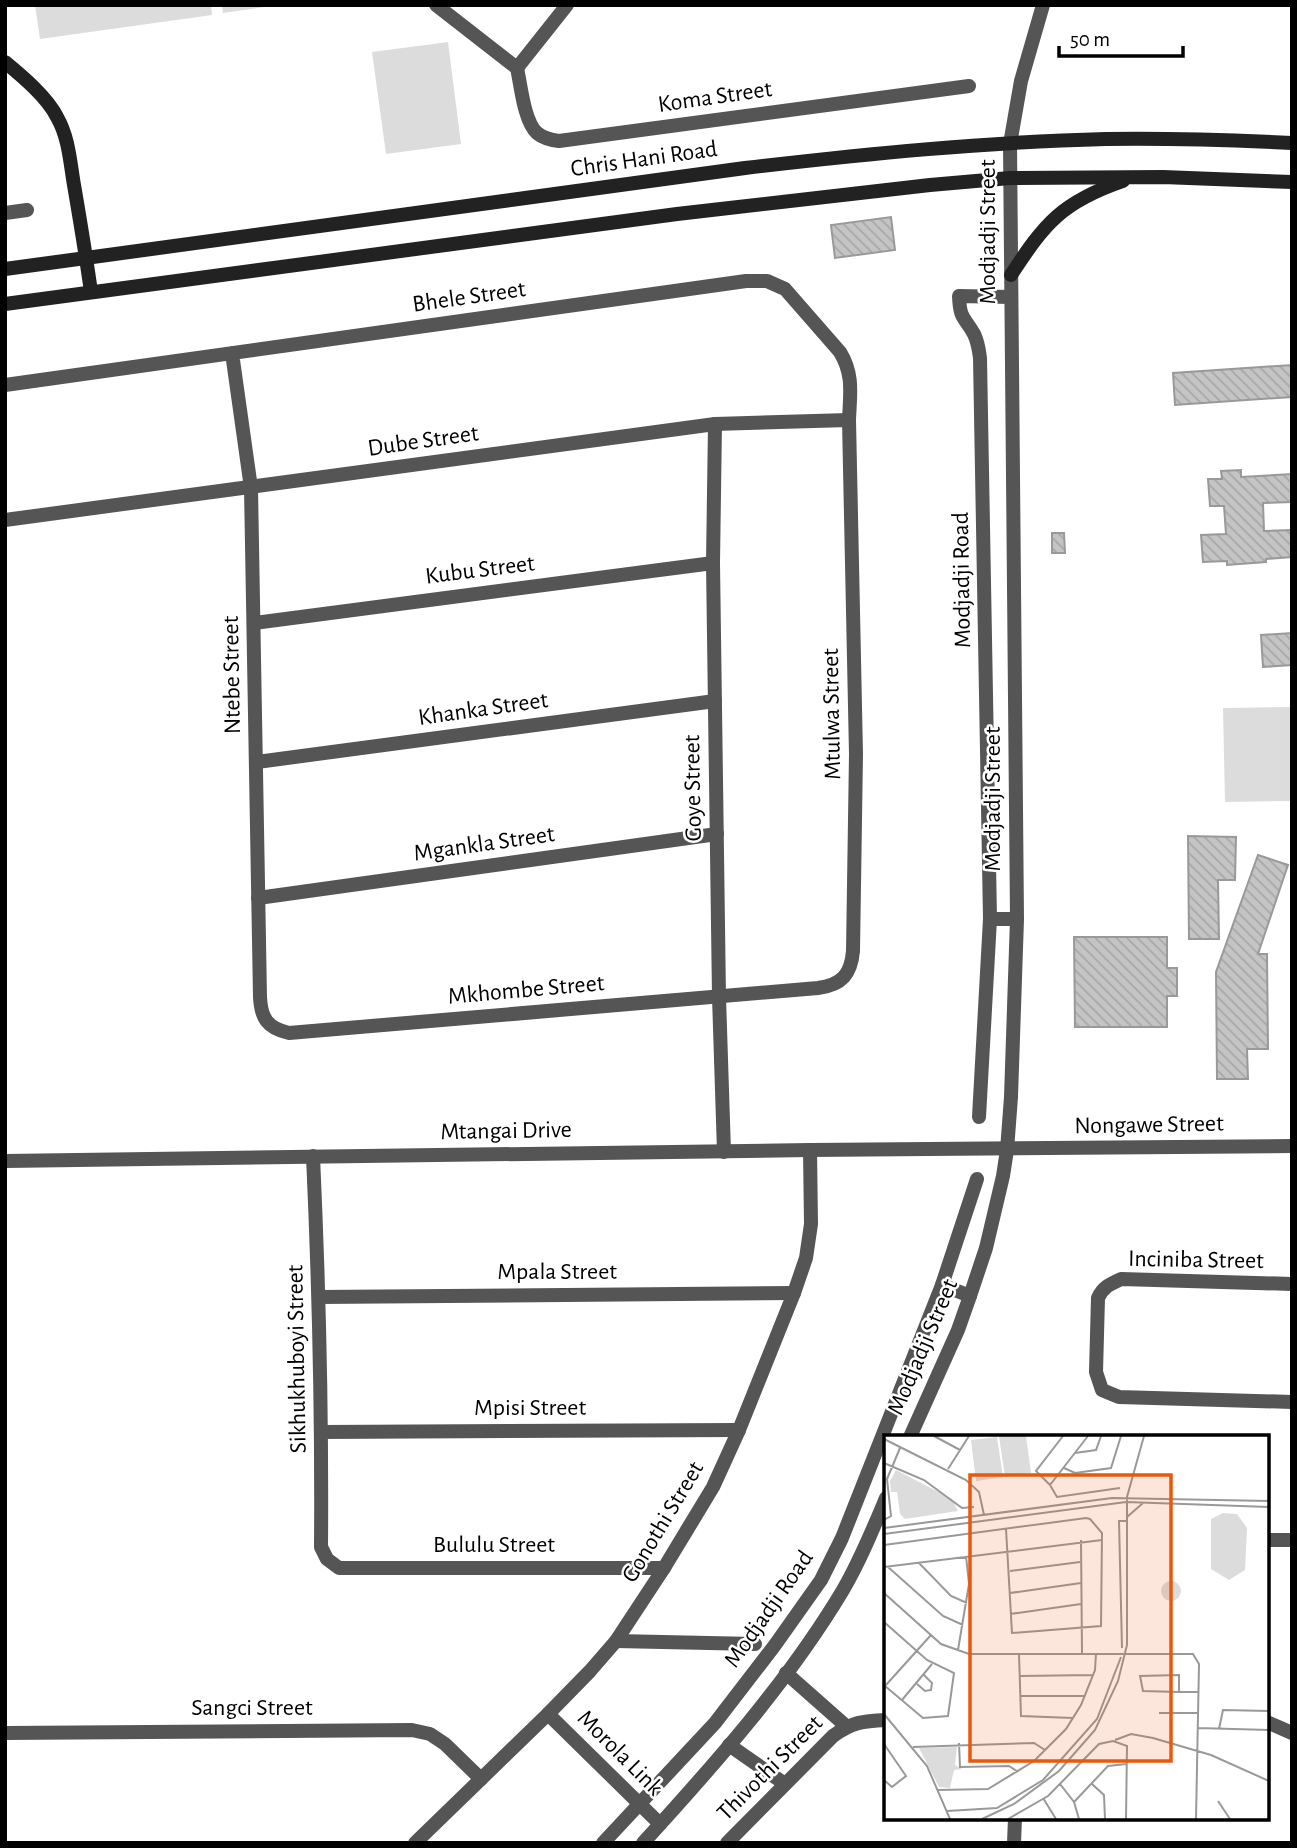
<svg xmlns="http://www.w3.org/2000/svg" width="1297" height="1848" font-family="'Alegreya Sans',sans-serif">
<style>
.pitch{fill:#dcdcdc}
.building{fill:url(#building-back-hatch);stroke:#999;stroke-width:2}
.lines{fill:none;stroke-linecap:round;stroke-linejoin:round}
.minor{stroke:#555;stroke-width:14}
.tertiary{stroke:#555;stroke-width:14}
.secondary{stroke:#222;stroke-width:14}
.labels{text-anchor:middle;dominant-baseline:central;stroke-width:5;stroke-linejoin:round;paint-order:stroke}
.street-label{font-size:24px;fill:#000;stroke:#fff}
.inset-road{fill:none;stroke:#999;stroke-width:2}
.view{fill:#e8590c;fill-opacity:0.15;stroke:#e8590c;stroke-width:3.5}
.inset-edge{fill:none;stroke:#000;stroke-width:3.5}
</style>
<defs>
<pattern id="building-back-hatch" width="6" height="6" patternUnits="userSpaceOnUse" patternTransform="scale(1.75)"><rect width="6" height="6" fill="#c4c4c4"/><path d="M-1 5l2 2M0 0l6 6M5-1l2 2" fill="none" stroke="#a7a7a7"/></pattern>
</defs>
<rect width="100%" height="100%" fill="#fff"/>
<g class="pitch">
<polygon points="35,5 211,5 212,15 40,39"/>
<polygon points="222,5 279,5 223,13"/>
<polygon points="448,42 461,144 386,154 372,52"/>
<polygon points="1292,707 1292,801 1225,802 1223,708"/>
</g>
<g class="building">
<polygon points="891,217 895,250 835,258 831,225"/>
<polygon points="1292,365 1292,397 1175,405 1173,373"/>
<polygon points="1241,470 1241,477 1292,474 1292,502 1263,503 1264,531 1292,530 1292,557 1266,559 1266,562 1227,565 1227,561 1203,562 1201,535 1226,534 1224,506 1210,506 1208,479 1222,479 1221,471"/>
<polygon points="1052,533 1064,533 1065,553 1052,553"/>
<polygon points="1292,633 1292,665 1263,667 1261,635"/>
<polygon points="1188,836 1236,837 1235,880 1218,880 1219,939 1189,939"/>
<polygon points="1258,855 1288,865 1258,954 1267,954 1268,1049 1247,1049 1248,1079 1217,1079 1216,972"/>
<polygon points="1074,937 1167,937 1167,968 1177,968 1177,996 1167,996 1167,1027 1075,1027"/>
</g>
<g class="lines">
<g class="minor">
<polyline points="436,5 517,68"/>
<path d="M517,68C521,86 524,121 537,133C543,138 551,140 559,141L969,86"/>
<polyline points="517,68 567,5"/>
<polyline points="5,213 27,210"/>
<path d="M5,385L746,281H767L785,289L840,352C854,375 850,394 849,420L856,754L853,951C851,974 842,985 818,988L289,1033C267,1028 261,1018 260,997L251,488L232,353"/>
<polyline points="715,424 713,563 719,997 724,1152"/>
<polyline points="5,520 715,424 849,420"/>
<polyline points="254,623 713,563"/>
<polyline points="257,762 715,701"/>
<polyline points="258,898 717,834"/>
<polyline points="990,919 1017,919"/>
<path d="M979,1117L990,919L980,358C979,350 978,342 974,334C964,316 960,320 959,296L1011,297"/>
<path d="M313,1156C319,1287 322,1417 321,1547L327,1559L339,1568H664"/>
<polyline points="5,1161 810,1150 1292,1146"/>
<path d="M1292,1284L1121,1279C1110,1284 1103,1287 1098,1298L1096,1372L1102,1390L1119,1397L1292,1402"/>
<polyline points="942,1285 970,1296"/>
<polyline points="319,1297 794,1293"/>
<polyline points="322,1432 739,1430"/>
<polyline points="1267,1540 1292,1540"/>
<polyline points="616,1641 755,1644"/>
<polyline points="786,1673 846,1726"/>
<polyline points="548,1714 660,1824"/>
<polyline points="1267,1722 1292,1733"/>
<polyline points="5,1733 412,1730 430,1734 445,1744 481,1779"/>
<polyline points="729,1745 785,1784"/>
<polyline points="415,1843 548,1714 590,1671 616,1641 664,1568 713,1487 739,1430 794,1293 806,1258 811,1224 810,1150"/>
<polyline points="603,1843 715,1723 775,1645 821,1580 842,1538 942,1285 977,1179"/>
<path d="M727,1843L833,1736C852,1722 863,1721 886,1720"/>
<polyline points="1014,1843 1015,1818"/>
</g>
<g class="tertiary">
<polyline points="910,1437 958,1330 970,1296 986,1248 1003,1176 1007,1150 1011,1097 1017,919 1010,144 1021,81 1043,5"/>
<path d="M643,1843C715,1764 788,1682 843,1590C860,1561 873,1529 886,1498"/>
</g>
<g class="secondary">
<path d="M5,62C22,76 47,97 57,117C69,138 70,162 74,185C80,220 86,256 91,292"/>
<path d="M5,269L745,168C865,154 985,142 1106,139C1167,138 1230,140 1292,143"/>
<path d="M1011,275C1045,223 1062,202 1123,181"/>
<polyline points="5,304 677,214 930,185 1010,178 1163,177 1292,182"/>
</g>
</g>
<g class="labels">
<g class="street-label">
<text transform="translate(715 97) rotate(-8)">Koma Street</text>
<text transform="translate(644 159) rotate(-8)">Chris Hani Road</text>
<text transform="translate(988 232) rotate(-90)">Modjadji Street</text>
<text transform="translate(469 297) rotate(-8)">Bhele Street</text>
<text transform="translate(423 441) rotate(-8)">Dube Street</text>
<text transform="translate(480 570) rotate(-7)">Kubu Street</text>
<text transform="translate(962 580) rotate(-91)">Modjadji Road</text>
<text transform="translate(232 675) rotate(-91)">Ntebe Street</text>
<text transform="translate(483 709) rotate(-8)">Khanka Street</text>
<text transform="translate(832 714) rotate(-91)">Mtulwa Street</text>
<text transform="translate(693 788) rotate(-91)">Goye Street</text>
<text transform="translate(993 799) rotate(-90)">Modjadji Street</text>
<text transform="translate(484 844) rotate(-8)">Mgankla Street</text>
<text transform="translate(526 990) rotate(-5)">Mkhombe Street</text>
<text transform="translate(1149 1125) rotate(-1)">Nongawe Street</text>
<text transform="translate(506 1131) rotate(-1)">Mtangai Drive</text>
<text transform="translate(1196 1260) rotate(1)">Inciniba Street</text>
<text x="557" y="1272">Mpala Street</text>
<text transform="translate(923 1347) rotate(-67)">Modjadji Street</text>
<text transform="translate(297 1359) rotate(-91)">Sikhukhuboyi Street</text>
<text x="530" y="1408">Mpisi Street</text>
<text transform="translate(663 1522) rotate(-59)">Gonothi Street</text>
<text x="494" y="1545">Bululu Street</text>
<text transform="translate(769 1609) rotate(-55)">Modjadji Road</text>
<text x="252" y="1708">Sangci Street</text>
<text transform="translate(620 1753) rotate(45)">Morola Link</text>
<text transform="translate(770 1768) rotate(-45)">Thivothi Street</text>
</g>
</g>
<g transform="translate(884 1435)">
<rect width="385" height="385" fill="#fff"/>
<path d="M73,312L71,330L78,334L70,335L66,353L55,352L35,313Z" fill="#dcdcdc"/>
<path d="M115,1H142L147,38L121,42ZM113,2L119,42L92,46L87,5ZM12,35L68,64L74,76L21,84L16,79L13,57H7L6,46ZM339,78L353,79L363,93L361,135L345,145L327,134V84ZM277 156a10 10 0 1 1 20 0a10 10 0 1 1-20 0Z" fill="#dcdcdc"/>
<path class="inset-road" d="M50,1L76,15M0,4L82,45L95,57L100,80M191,18L212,15L217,1M0,28L40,45L78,73L90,72M180,33L191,38L227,33L237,1M64,34L85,1M166,50L173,62L236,53M166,50L152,36L179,1M166,50L204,1M243,82L259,68M0,85L7,81L3,44L16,13M0,93L228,63L385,66M0,99L242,67L385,72M197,105L198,218M0,110L202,83L206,84L218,98L217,191L128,198L122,94M35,128L67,161L83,168M0,132L218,105M4,132L59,181L79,190M126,136L196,127M0,158L57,209L85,219H309L315,229L312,384M126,158L197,148M126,179L197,169M0,187L43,225L70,238L64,281L39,283L1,251M238,213L235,86H243M74,215L85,149L82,121M135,219L137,281L189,283M136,241L209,240M33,249L41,256L47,255L48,248L40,240M2,250L47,200M295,257V240L256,241L259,256L295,257H315M136,261H200M18,265L48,229M275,278H315M0,279L43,331L66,384M314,293L385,295M335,294L339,275L385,276M231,305L247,299L269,303L327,320L385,346M75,308L76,332L125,331L134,337M0,309L22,341L8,352L0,345M29,312L150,308L161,315M176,349L190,367L195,384M208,349L220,360L221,384M54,355L104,354L150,326L182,294L197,270L211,235L212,218M159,363L172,384M334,366L346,384M190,367L224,331L242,329M63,376L113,373L159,345L213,284L237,222M98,384L130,369L175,336L211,295L234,246L243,210V62L260,1M124,384L164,361L215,309L229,306L243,311L242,384"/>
<path class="view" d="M86,40H287V326H86Z"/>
<rect width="385" height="385" class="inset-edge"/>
</g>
<rect width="1297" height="1848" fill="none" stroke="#000000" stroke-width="14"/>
<path d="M1059 46v10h124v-10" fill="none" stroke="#000000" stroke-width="3.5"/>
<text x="1070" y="46" font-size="21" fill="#000000" stroke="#ffffff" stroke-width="5" paint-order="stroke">50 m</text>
</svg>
